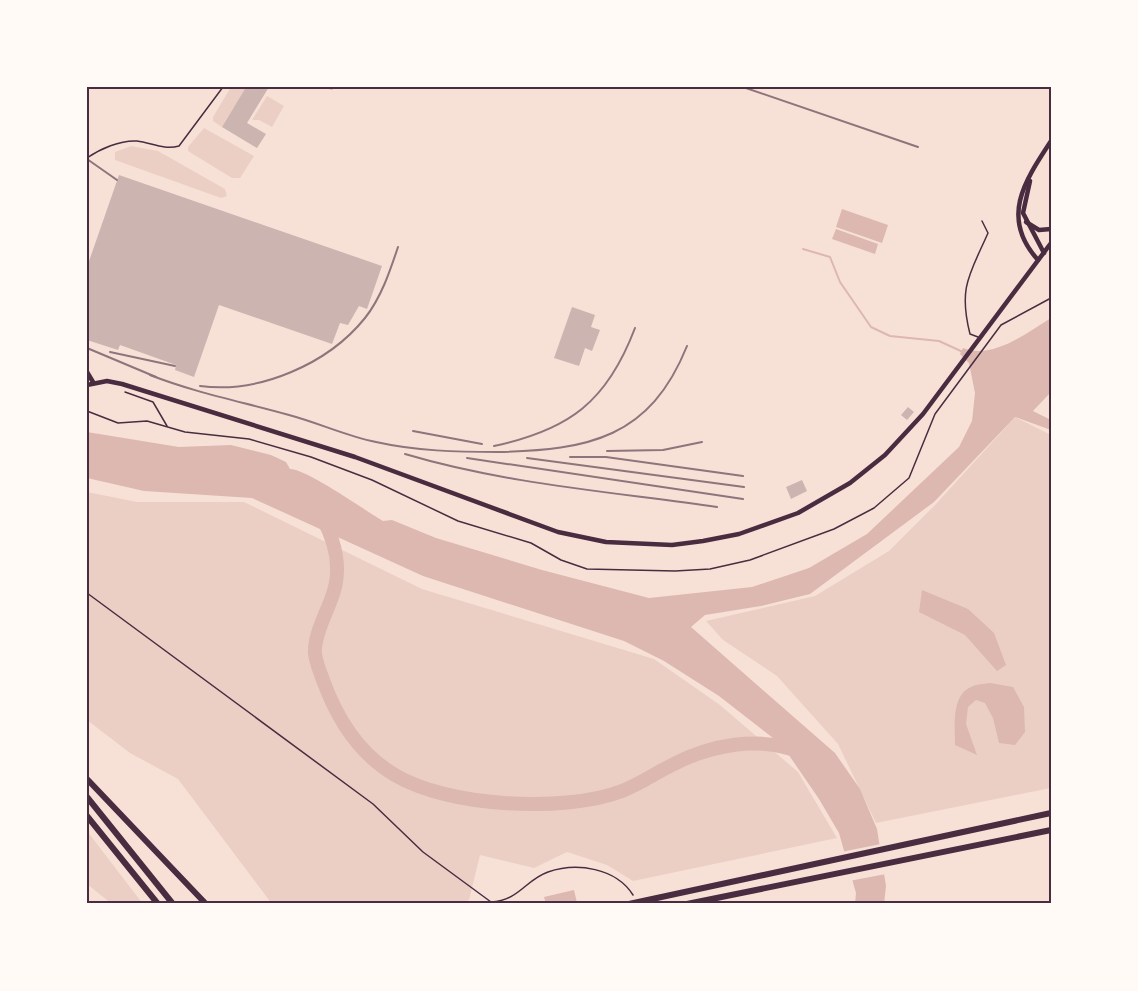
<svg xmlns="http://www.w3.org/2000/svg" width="1138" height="991" font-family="'DejaVu Sans',sans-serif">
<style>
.green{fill:#ebcfc5}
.water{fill:#dcb8b0}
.pier{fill:#f7e1d7}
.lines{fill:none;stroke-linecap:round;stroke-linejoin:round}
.stream{stroke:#dcb8b0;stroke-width:2}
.river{stroke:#dcb8b0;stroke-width:14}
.building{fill:#ccb4b1}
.path{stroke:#4a2c40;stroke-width:1.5}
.service{stroke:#4a2c40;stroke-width:1.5}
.tertiary{stroke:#4a2c40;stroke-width:4.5}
.trunk{stroke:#4a2c40;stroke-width:6}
.motorway{stroke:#4a2c40;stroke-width:6}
.rail{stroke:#8f747c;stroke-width:2}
.neatline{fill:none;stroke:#4a2c40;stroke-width:2}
</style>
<rect width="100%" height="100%" fill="#f7e1d7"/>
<g class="green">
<polygon points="231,87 246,87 222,127 213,121 213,117"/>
<polygon points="267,96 284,106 272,127 259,120 252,120"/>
<polygon points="204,128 254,156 240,178 232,178 188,151 188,147"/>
<polygon points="131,146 158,151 225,189 227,196 221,198 115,160 115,152"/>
<polygon points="1015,417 1051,435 1051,788 876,823 838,744 777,676 723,640 706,621 815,596 889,551 936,504"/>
<polygon points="87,492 137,502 244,502 422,589 654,659 720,705 798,772 837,838 633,881 607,865 567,852 534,868 480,855 469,900 455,904 272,904 178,779 130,753 87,720"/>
<polygon points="87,831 143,904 112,904 87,884"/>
</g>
<g class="water">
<polygon points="842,209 888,225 882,243 836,227"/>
<polygon points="836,229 878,244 875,254 832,239"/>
<path d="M1051,318V392L1033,411L1051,420V430L1015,417L934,502L810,594L761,606L705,615L691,627L835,753L860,789L877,829L886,886L884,904H855L856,893L839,833L819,799L782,745L719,696L664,661L624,641L423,576L252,498L144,491L87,478V432L179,447L231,445L271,455L286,462L290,469C307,469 364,510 383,521L392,520L436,538L542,570L649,598L752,587L809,568L867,534L959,447L972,421L975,393L969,363L960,354L963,348C992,360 1027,333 1051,318Z"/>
<polygon points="922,590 968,609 994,633 1006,665 997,671 965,635 919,612"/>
<path d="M990,683L1013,687L1024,707L1025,732L1015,745L999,743L993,718L985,703L976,700L968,707L966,724L977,755L955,745C955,728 951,695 971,687C976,684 984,684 990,683Z"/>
<polygon points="574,890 577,903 546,904 544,897"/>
</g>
<polygon class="pier" points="881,844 886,874 849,881 841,852"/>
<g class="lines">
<g class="stream">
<polyline points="326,87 332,89"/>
<polyline points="803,249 830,257 840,282 871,327 890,336 939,341 963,352"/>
</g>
<path class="river" d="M323,519C336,543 342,571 332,597C326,614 316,631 315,649C314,659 320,671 323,680C337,719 359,754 395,775C448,807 565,813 622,791C640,784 657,772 674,764C711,745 758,736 797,751"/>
</g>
<g class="building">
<polygon points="246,87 269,87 247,123 266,134 257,148 222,127"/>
<polygon points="119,175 382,266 367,309 359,306 348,325 340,323 332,344 219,305 194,377 175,370 176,365 120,345 118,350 87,340 87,267"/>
<polygon points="572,307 595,315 591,327 600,330 592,351 585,348 579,366 554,358"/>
<polygon points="908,407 914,412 907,420 901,415"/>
<polygon points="802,480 807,491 791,499 786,487"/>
</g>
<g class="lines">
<g class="path">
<polyline points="125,392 153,402 167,426"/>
<polyline points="87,411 118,423 147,421 185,432 249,439 311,457 372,480 458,521 531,543 561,560 587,569 675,571 710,569 750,560 834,529 874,508 909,478 935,414 1001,325 1051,298"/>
<path d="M87,593L373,804L423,852L491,902C520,900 525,880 548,872C577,862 616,868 633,895"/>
</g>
<g class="service">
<path d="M87,158C100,149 120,140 137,141C152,143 164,150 179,146L223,87"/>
<path d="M978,337L970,334C958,287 970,274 988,233L982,221"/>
</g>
<g class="tertiary">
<polyline points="1030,181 1023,213 1044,253"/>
<polyline points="1026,222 1039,230 1051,229"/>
<path d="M1038,260C1000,218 1024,182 1051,141"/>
<polyline points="87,372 93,382"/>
<polyline points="87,385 107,381 122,384 355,457 558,532 606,542 672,545 703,541 739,534 798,513 850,483 885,455 923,414 1051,243"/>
</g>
<g class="trunk">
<polyline points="629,904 1051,813"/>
<polyline points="687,904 1051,830"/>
</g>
<g class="motorway">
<polyline points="87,779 206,904"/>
<polyline points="87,797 173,904"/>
<polyline points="87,816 158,904"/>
</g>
<g class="rail">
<polyline points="743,87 918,147"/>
<polyline points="87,159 117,180"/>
<polyline points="87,348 156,377"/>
<polyline points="110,352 175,366"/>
<path d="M150,375C196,393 243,402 289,415C319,423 346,436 376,442C416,451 457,452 498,452C589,450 650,438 687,346"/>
<path d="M200,386C259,394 328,364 365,318C381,298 390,271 398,247"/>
<polyline points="413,431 482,444"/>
<path d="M494,446C569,430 607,402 635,328"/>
<polyline points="607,451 663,450 702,442"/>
<path d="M405,454C506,484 613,492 717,507"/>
<polyline points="570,457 606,457 743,476"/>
<polyline points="467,458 743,499"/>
<polyline points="527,458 744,487"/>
</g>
</g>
<rect width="1138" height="991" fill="none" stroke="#fffaf5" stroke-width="177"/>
<rect x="88" y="88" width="962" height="814" class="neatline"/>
</svg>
